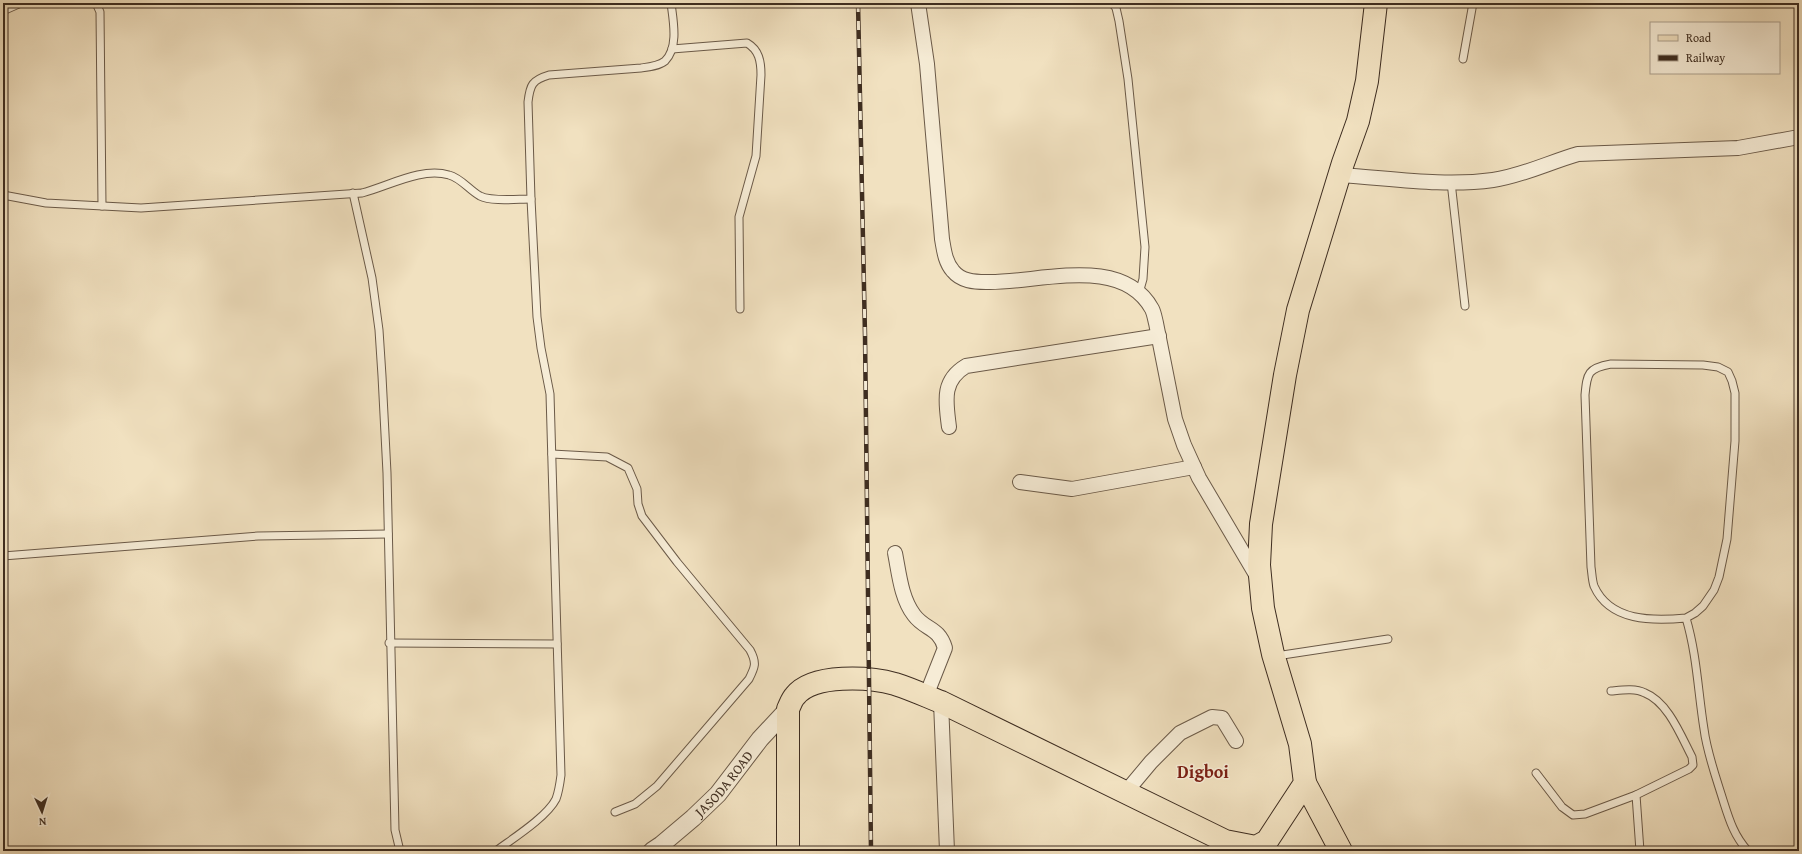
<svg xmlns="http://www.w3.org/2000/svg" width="1802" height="854" font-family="'Gentium Book Plus',serif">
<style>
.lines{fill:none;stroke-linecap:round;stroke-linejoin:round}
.service-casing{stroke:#6b5a48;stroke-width:9}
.minor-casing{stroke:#6b5a48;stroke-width:16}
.tertiary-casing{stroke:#6b5a48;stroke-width:19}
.primary-casing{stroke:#3e2d20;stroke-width:24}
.trunk-casing{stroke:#3e2d20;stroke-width:24}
.service{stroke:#f6ecd6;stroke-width:7}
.minor{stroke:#f6ecd6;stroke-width:14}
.tertiary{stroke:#f6ecd6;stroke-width:17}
.primary{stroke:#f1e1c0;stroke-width:22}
.trunk{stroke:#f1e1c0;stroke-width:22}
.rail-casing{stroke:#3e2d20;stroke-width:4.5}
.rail{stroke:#f6ecd6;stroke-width:3;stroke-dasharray:9;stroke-linecap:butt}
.labels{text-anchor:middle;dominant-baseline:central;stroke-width:3;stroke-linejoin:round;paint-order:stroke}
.street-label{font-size:14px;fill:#3e2d20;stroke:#f6ecd6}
.district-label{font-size:18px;font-weight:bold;fill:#7a1f14;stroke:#f6ecd6}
</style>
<rect width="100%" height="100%" fill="#f1e1c0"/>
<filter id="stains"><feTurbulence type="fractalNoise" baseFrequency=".005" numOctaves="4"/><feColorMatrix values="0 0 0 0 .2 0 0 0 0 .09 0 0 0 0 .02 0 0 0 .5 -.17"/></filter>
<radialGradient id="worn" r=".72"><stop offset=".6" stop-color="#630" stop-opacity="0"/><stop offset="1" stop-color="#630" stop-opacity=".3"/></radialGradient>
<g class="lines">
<defs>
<g id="service">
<polyline points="96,3 100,12 102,206"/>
<polyline points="1112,3 1116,8 1119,21 1128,79 1145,247 1143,279 1139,293"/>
<polyline points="3,11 21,3"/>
<path d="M672,49L747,43C759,50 761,61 761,75L756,156L739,217L740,309"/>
<polyline points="1463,59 1473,3"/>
<polyline points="1451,182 1465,306"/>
<polyline points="353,193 372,278 379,330 382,376 387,473 395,830 400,851"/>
<path d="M3,195L46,203L141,208L362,193C389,186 421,167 449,175C461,178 469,190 480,196C492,202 517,199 531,199L528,102C530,85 532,80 549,75L641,68C649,67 659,66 665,61C679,47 673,20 671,3"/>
<path d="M552,454L607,457L628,468L637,489L638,504L642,516L677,562L750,650C757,663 755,667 749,679L657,786L635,804L615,812"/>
<polyline points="3,556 258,536 388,534"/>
<path d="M1686,618C1653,621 1610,622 1594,586C1592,580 1592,573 1591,567L1585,395C1587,373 1588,368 1611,364L1703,365L1718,367L1728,372L1732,381L1735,393V441L1727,539L1719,577L1714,590L1703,606L1695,613L1686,618C1697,655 1698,692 1704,729C1707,753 1716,777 1723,800C1729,819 1734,836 1748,851"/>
<polyline points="389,643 557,644"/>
<polyline points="1276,656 1388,639"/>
<path d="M1611,691C1622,690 1635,688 1645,693C1668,702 1681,736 1692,757L1693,765L1689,769L1636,795L1640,851"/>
<polyline points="1536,773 1562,807 1573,815 1585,814 1636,795"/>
<path d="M496,851C512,839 547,817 556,799C559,791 560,783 561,775L550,394L541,348L537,317L531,199"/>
</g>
<g id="minor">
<path d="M918,3L927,64L942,239C944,250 945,262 953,271C961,281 974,282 986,282C1036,284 1121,253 1152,309C1154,313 1155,319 1156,323L1175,419L1184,445L1199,478L1258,578"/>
<path d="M1340,175C1390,178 1443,187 1493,180C1522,176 1550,162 1578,154L1738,148L1799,137"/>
<path d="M949,427C946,402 941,381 966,366L1159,336"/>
<polyline points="1020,482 1072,489 1194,467"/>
<path d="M895,553C899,573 901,598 914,615C925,630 939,627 945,648L926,696"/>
<polyline points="941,702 947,851"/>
<polyline points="1125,793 1151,762 1180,733 1212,717 1222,718 1236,741"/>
</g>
<g id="tertiary">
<path id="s1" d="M652,851L661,845L693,818L718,794L760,739L788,709"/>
</g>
<polyline id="primary" points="1305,783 1341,851"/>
<path id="trunk" d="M788,851V709C790,705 792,699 795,696C813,673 870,677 895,684C911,689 926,696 941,702L1225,841L1256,847L1267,841L1305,783L1300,744L1273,654L1263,608L1259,565L1261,524L1285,375L1298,310L1343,163L1358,121L1367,81L1376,3"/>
</defs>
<use href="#service" class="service-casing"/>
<use href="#minor" class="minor-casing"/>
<use href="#tertiary" class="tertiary-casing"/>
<use href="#primary" class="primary-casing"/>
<use href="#trunk" class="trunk-casing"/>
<use href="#service" class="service"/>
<use href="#minor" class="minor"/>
<use href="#tertiary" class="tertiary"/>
<use href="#primary" class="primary"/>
<use href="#trunk" class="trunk"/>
<defs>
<polyline id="rail" points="858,3 865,335 871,851"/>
</defs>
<use href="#rail" class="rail-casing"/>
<use href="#rail" class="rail"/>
</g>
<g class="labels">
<g class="street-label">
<text stroke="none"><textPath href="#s1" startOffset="99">JASODA ROAD</textPath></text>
</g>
<g class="district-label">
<text x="1203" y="771">Digboi</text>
</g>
</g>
<rect width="1802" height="854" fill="none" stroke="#f1e1c0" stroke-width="16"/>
<rect x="4" y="4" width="1794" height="846" fill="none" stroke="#3e2d20" stroke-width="2"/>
<rect x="8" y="8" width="1786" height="838" fill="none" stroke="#3e2d20"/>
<rect x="1650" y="22" width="130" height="52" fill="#f6ecd6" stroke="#aca08d"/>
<rect x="1658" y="35" width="20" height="6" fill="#f1e1c0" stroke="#aca08d"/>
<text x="1686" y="42" font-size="12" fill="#3e2d20">Road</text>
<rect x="1658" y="55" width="20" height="6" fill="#3e2d20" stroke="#aca08d"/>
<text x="1686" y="62" font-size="12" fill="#3e2d20">Railway</text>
<g transform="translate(42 812) rotate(176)" stroke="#f6ecd6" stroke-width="3" paint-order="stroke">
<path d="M0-3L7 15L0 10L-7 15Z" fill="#3e2d20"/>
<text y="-6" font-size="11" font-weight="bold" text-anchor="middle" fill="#3e2d20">N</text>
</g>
<rect width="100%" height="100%" filter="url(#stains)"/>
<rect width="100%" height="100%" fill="url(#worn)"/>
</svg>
